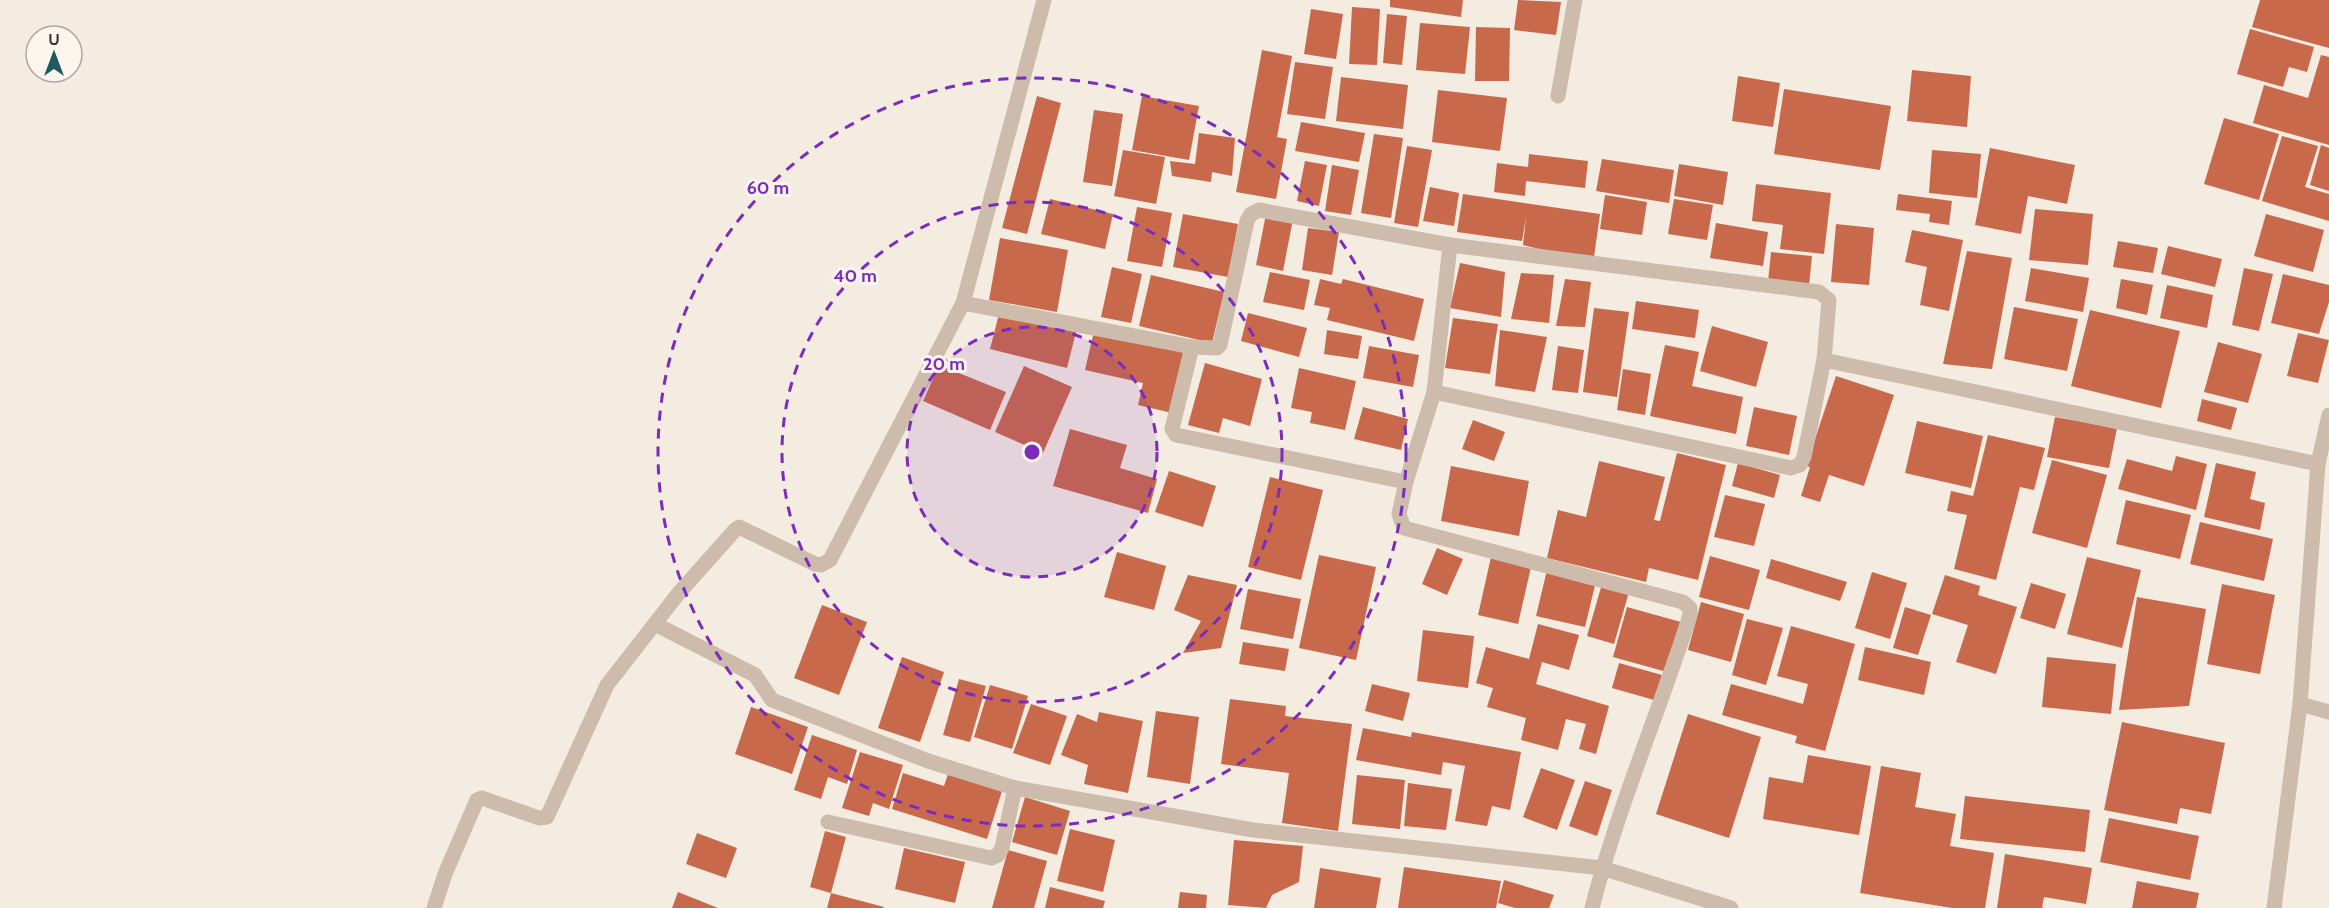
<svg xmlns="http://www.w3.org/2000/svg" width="2329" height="908" font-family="Cabin,sans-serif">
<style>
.building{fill:#c8694b}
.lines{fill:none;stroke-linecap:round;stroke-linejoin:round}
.minor{stroke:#cdbbac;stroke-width:15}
.ring{fill:none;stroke:#7b2cbf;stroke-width:3;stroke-dasharray:10 8}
.centre{fill:#7b2cbf;stroke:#fbf5ee;stroke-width:3}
.ring-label{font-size:18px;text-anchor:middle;font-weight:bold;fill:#7b2cbf;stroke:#fbf5ee;stroke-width:6;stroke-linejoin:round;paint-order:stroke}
</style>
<rect width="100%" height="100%" fill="#f4ebe1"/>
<g class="building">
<polygon points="1390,0 1463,0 1461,17 1390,7"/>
<polygon points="1518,0 1561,2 1556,35 1514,30"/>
<polygon points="2260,0 2329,0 2329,48 2252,27"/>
<polygon points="1352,7 1380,9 1377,65 1349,64"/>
<polygon points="1311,9 1343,14 1336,59 1304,54"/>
<polygon points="1387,14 1407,16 1402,65 1383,63"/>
<polygon points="1420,23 1470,27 1465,74 1416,70"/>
<polygon points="1476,27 1510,28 1509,81 1475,81"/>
<polygon points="2250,29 2314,47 2307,72 2289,67 2283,87 2237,74"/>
<polygon points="1262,50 1292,56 1277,137 1287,139 1276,199 1236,192"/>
<polygon points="2321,55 2329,57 2329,145 2253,123 2264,85 2308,98"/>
<polygon points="1295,62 1333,67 1325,119 1287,114"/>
<polygon points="1912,70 1971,76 1967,127 1907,121"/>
<polygon points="1738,76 1780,83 1773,127 1732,121"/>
<polygon points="1341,77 1408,85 1403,129 1336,121"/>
<polygon points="1784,89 1891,106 1880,170 1774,154"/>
<polygon points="1438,90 1507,98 1500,151 1432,142"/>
<polygon points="1037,96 1061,103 1027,234 1002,228"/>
<polygon points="1142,96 1199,106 1189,160 1132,150"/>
<polygon points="1094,110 1123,114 1112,186 1083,182"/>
<polygon points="2224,118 2279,134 2259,200 2204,184"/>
<polygon points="1301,122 1365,133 1359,162 1295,151"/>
<polygon points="1199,133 1235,138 1232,176 1212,172 1211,182 1172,176 1170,161 1195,164"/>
<polygon points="1374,134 1403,138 1391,218 1361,213"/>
<polygon points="2282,136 2318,146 2305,187 2329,194 2329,221 2262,201"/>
<polygon points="2321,145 2329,148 2329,191 2310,185"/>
<polygon points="1407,146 1432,150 1418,227 1394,223"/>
<polygon points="1990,148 2075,165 2067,204 2028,196 2021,234 1975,225"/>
<polygon points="1123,150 1165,157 1156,204 1114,196"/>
<polygon points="1932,150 1981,154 1977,198 1929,193"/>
<polygon points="1529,154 1588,161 1585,188 1526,181 1525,196 1494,192 1497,163 1528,167"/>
<polygon points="1602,159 1674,170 1669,203 1596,191"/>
<polygon points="1305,161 1327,165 1319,206 1297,201"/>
<polygon points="1679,164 1728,172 1723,205 1674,196"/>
<polygon points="1332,165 1359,170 1351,215 1325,211"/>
<polygon points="1756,184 1831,193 1824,254 1780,249 1783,225 1752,221"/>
<polygon points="1430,187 1459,193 1454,226 1423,221"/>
<polygon points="1463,194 1600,214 1594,257 1551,252 1523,245 1526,217 1522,241 1457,232"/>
<polygon points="1898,194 1952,201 1949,225 1929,222 1930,214 1896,210"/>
<polygon points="1605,195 1647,202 1642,235 1600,229"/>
<polygon points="1050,199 1113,214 1105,249 1041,234"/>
<polygon points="1674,199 1713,205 1707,240 1668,234"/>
<polygon points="1137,207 1172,213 1162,267 1127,261"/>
<polygon points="2035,209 2093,214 2088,265 2029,260"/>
<polygon points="1183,214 1238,224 1228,277 1173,267"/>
<polygon points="1266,214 1293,219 1283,271 1256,265"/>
<polygon points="2266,214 2324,230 2313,272 2254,256"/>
<polygon points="1716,223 1768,232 1763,266 1710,258"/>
<polygon points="1836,224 1874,228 1869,285 1831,282"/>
<polygon points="1308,228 1339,232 1332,275 1302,270"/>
<polygon points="1912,230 1963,240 1949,311 1920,305 1927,267 1905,262"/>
<polygon points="1000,238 1068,250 1057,312 989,300"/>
<polygon points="2118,241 2158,248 2153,273 2113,267"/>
<polygon points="2168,246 2222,259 2215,287 2161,274"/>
<polygon points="1967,251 2012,258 1992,369 1943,364"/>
<polygon points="1771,252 1812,256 1809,286 1768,282"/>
<polygon points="1460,263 1505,272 1501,317 1450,308"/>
<polygon points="1112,267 1142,274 1131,323 1101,317"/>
<polygon points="2031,268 2089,278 2083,312 2025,301"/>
<polygon points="2244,268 2273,274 2259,331 2232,325"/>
<polygon points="1270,272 1310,280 1304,310 1263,302"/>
<polygon points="1521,273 1554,275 1549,323 1511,319"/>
<polygon points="2283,274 2329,285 2329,302 2319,334 2271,323"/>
<polygon points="1151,275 1224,292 1212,343 1139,326"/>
<polygon points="1320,279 1341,284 1343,279 1424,299 1414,341 1327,320 1330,308 1314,305"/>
<polygon points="1565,279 1591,282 1585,327 1556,326"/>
<polygon points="2121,279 2153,285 2147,315 2116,308"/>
<polygon points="2167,285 2213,295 2207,328 2160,318"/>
<polygon points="1636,301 1699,310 1695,338 1632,329"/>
<polygon points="2014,307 2078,319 2067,371 2004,359"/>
<polygon points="1594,308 1629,312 1617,397 1583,392"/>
<polygon points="2090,310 2180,331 2161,408 2071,386"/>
<polygon points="1248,313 1307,328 1299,357 1241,341"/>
<polygon points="999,314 1076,332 1067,368 990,349"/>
<polygon points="1453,318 1498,324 1490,374 1445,368"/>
<polygon points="1712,326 1768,342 1756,387 1700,371"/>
<polygon points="1327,330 1362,336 1358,359 1324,354"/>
<polygon points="1500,330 1547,337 1535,392 1495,386"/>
<polygon points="1094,331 1186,353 1172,413 1138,405 1143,383 1085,370"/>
<polygon points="2298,333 2329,340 2318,383 2287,376"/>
<polygon points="2218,342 2262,354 2248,403 2204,392"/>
<polygon points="1665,345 1699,352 1692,386 1743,397 1736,434 1650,416"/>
<polygon points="1369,346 1419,355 1413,387 1363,378"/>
<polygon points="1558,346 1584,350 1578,393 1552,390"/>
<polygon points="1205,363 1262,379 1250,426 1223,418 1219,433 1188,425"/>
<polygon points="939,365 1006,392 990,430 923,401"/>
<polygon points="1024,366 1072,387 1043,453 995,432"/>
<polygon points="1299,368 1356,381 1345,430 1310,423 1312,412 1291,408"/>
<polygon points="1623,369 1651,374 1645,415 1617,410"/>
<polygon points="1836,376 1894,395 1864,486 1829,475 1820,502 1801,496 1810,467 1806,466"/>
<polygon points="2202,399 2237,408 2231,430 2197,421"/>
<polygon points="1363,407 1408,419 1401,450 1354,439"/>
<polygon points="1754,407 1797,416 1789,455 1746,446"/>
<polygon points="2055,417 2117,428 2109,468 2047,457"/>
<polygon points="1473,420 1505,432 1494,461 1462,449"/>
<polygon points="1917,421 1983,436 1971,488 1905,473"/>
<polygon points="1070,429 1127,445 1120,468 1157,479 1148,513 1053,486"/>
<polygon points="1988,435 2045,448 2034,490 2020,487 1996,580 1954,569 1967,515 1947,511 1951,491 1973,496"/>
<polygon points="1677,453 1726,465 1698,580 1649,568 1646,582 1547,558 1558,510 1586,517 1599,461 1665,477 1654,520 1660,521"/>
<polygon points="2176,456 2207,464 2196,510 2118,489 2127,459 2172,471"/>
<polygon points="2052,460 2107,475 2087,548 2032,533"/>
<polygon points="1738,463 1780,475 1774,498 1732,486"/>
<polygon points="2216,463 2256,472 2250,499 2265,503 2260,530 2204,517"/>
<polygon points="1451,466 1529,481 1519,536 1441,521"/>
<polygon points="1169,471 1216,486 1203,527 1155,512"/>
<polygon points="1270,477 1323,490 1301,580 1248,567"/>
<polygon points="1725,495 1765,504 1754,546 1714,537"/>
<polygon points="2126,500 2191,515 2180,559 2116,544"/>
<polygon points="2200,522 2273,539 2264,581 2190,564"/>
<polygon points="1437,548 1463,559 1447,595 1422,584"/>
<polygon points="1117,552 1166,566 1154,610 1104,597"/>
<polygon points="1319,555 1376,567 1356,660 1299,648"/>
<polygon points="1710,556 1760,570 1749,610 1699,597"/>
<polygon points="1491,557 1531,567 1518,624 1478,615"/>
<polygon points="2087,557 2141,570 2122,648 2067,634"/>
<polygon points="1771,559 1847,582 1840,601 1766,578"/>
<polygon points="1547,570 1596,581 1585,627 1536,616"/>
<polygon points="1872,572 1907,583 1890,639 1855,628"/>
<polygon points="1188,575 1237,585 1221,648 1183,653 1201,621 1174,610"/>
<polygon points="1945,575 1980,586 1978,595 2017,607 1996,674 1956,662 1968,625 1932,614"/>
<polygon points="2031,583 2066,594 2055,629 2020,618"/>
<polygon points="1602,584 1629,592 1614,644 1587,636"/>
<polygon points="2222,584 2275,595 2260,674 2207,664"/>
<polygon points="1248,589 1301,599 1293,639 1240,629"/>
<polygon points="2137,597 2206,609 2189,706 2119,710"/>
<polygon points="1701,602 1744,614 1731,662 1688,650"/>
<polygon points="822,605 867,622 839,695 794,678"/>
<polygon points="1627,607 1681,622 1667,672 1613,657"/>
<polygon points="1905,607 1931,615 1918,655 1893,648"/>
<polygon points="1747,619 1783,628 1766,685 1732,675"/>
<polygon points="1538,624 1579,635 1569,670 1542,662 1536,684 1609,706 1596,754 1579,749 1586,724 1566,719 1558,750 1521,740 1526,718 1487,707 1493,688 1476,683 1486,647 1529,659"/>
<polygon points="1791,626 1855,644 1825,751 1795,743 1797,736 1722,715 1731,684 1803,704 1808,684 1777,676"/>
<polygon points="1423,630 1474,636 1468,688 1417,681"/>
<polygon points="1243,642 1289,649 1285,671 1239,664"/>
<polygon points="1865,647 1931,662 1924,695 1858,680"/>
<polygon points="902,657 944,672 920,742 878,728"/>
<polygon points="2047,657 2116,664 2111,714 2042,707"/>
<polygon points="1619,663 1662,675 1654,700 1612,688"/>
<polygon points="959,679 986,686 970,742 943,735"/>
<polygon points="1372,684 1410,693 1403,721 1365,711"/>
<polygon points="990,685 1028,696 1012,749 974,737"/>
<polygon points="1230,699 1286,706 1285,716 1352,724 1338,831 1282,823 1289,773 1221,764"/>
<polygon points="1031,704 1067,716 1050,765 1013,753"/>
<polygon points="751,707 808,727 792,774 735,754"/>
<polygon points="1156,711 1199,717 1190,784 1147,777"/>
<polygon points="1099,712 1143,721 1128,793 1084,784 1088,765 1061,755 1077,714 1097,722"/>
<polygon points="1688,714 1761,737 1729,838 1656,814"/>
<polygon points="2122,722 2225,743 2211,814 2180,808 2177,824 2104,810"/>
<polygon points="1363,728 1411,737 1412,732 1521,752 1510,810 1492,806 1487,826 1455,821 1465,766 1443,762 1441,775 1356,760"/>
<polygon points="812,735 857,750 847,784 828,777 821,799 794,790"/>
<polygon points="860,752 903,765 889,809 873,803 869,816 842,808"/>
<polygon points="1808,755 1871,766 1859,835 1763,819 1769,777 1803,783"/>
<polygon points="1881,766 1921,773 1915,807 1956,814 1950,846 1994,853 1985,908 1952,908 1860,893"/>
<polygon points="1541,768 1575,780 1557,830 1523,817"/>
<polygon points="903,773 944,786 948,774 1002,791 987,839 892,809"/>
<polygon points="1357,775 1405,780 1400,829 1352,824"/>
<polygon points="1585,781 1612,790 1597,836 1569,826"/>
<polygon points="1408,783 1452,789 1446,830 1404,826"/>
<polygon points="1965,796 2090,810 2085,852 1960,839"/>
<polygon points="1025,797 1070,811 1057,855 1012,842"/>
<polygon points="2109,818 2199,836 2190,880 2100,862"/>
<polygon points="1070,829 1115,840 1103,892 1057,881"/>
<polygon points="825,831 846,837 831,893 810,887"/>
<polygon points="697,833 737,848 726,878 686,864"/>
<polygon points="1234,840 1303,846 1299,882 1272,895 1266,908 1228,905"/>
<polygon points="904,848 965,862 955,903 895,889"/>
<polygon points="1008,850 1047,861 1034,908 992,908"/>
<polygon points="2005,854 2092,868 2086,904 2044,897 2042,908 1997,908"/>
<polygon points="1404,867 1501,881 1496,908 1398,908"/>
<polygon points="1320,868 1381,878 1376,908 1314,908"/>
<polygon points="1504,880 1554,895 1549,908 1515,908 1498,903"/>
<polygon points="2137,881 2199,893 2196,908 2132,908"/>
<polygon points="1050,887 1105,901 1103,908 1045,908"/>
<polygon points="678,892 718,908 672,908"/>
<polygon points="1180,892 1207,895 1206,908 1178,908"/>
<polygon points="831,893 884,907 883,908 827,908"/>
</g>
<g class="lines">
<g class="minor">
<polyline points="1044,0 963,303 1192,347 1217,348 1220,345 1247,221 1251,214 1259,210 1450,245 1434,392 1791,468 1800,465 1804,457 1824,360 2318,464"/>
<polyline points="1558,96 1575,0"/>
<polyline points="1450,245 1819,292 1829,300 1824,360"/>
<polyline points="1192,347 1172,429 1176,435 1406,482"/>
<path d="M1434,392L1406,482L1399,514L1404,528L1683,602L1690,608V615C1659,713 1617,809 1592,908"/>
<polyline points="655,624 755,675 772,700 928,761 1015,788"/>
<polyline points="2300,704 2329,712"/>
<polyline points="828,822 991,858 998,855 1002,848 1015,788 1253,830 1602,868 1731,908"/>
<polyline points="434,908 445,874 477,800 482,798 539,818 547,817 607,685 678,594 735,530 739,527 815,564 821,565 830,560 963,303"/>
<polyline points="2274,908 2300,704 2318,464 2329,415"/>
</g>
</g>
<circle cx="1032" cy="452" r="125" fill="#7b2cbf" fill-opacity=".12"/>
<g class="ring">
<circle cx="1032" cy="452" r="125"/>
<circle cx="1032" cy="452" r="250"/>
<circle cx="1032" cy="452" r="374"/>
</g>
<circle cx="1032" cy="452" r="9" class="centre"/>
<g class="ring-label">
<text x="768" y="194">60 m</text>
<text x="855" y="282">40 m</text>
<text x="944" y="370">20 m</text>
</g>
<g transform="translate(54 54)"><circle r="28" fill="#fbf5ee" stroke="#aea6a0" stroke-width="1.5"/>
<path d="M0-4.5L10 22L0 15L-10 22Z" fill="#1f5a5e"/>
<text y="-9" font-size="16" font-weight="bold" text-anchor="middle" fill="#3b302b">U</text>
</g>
</svg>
